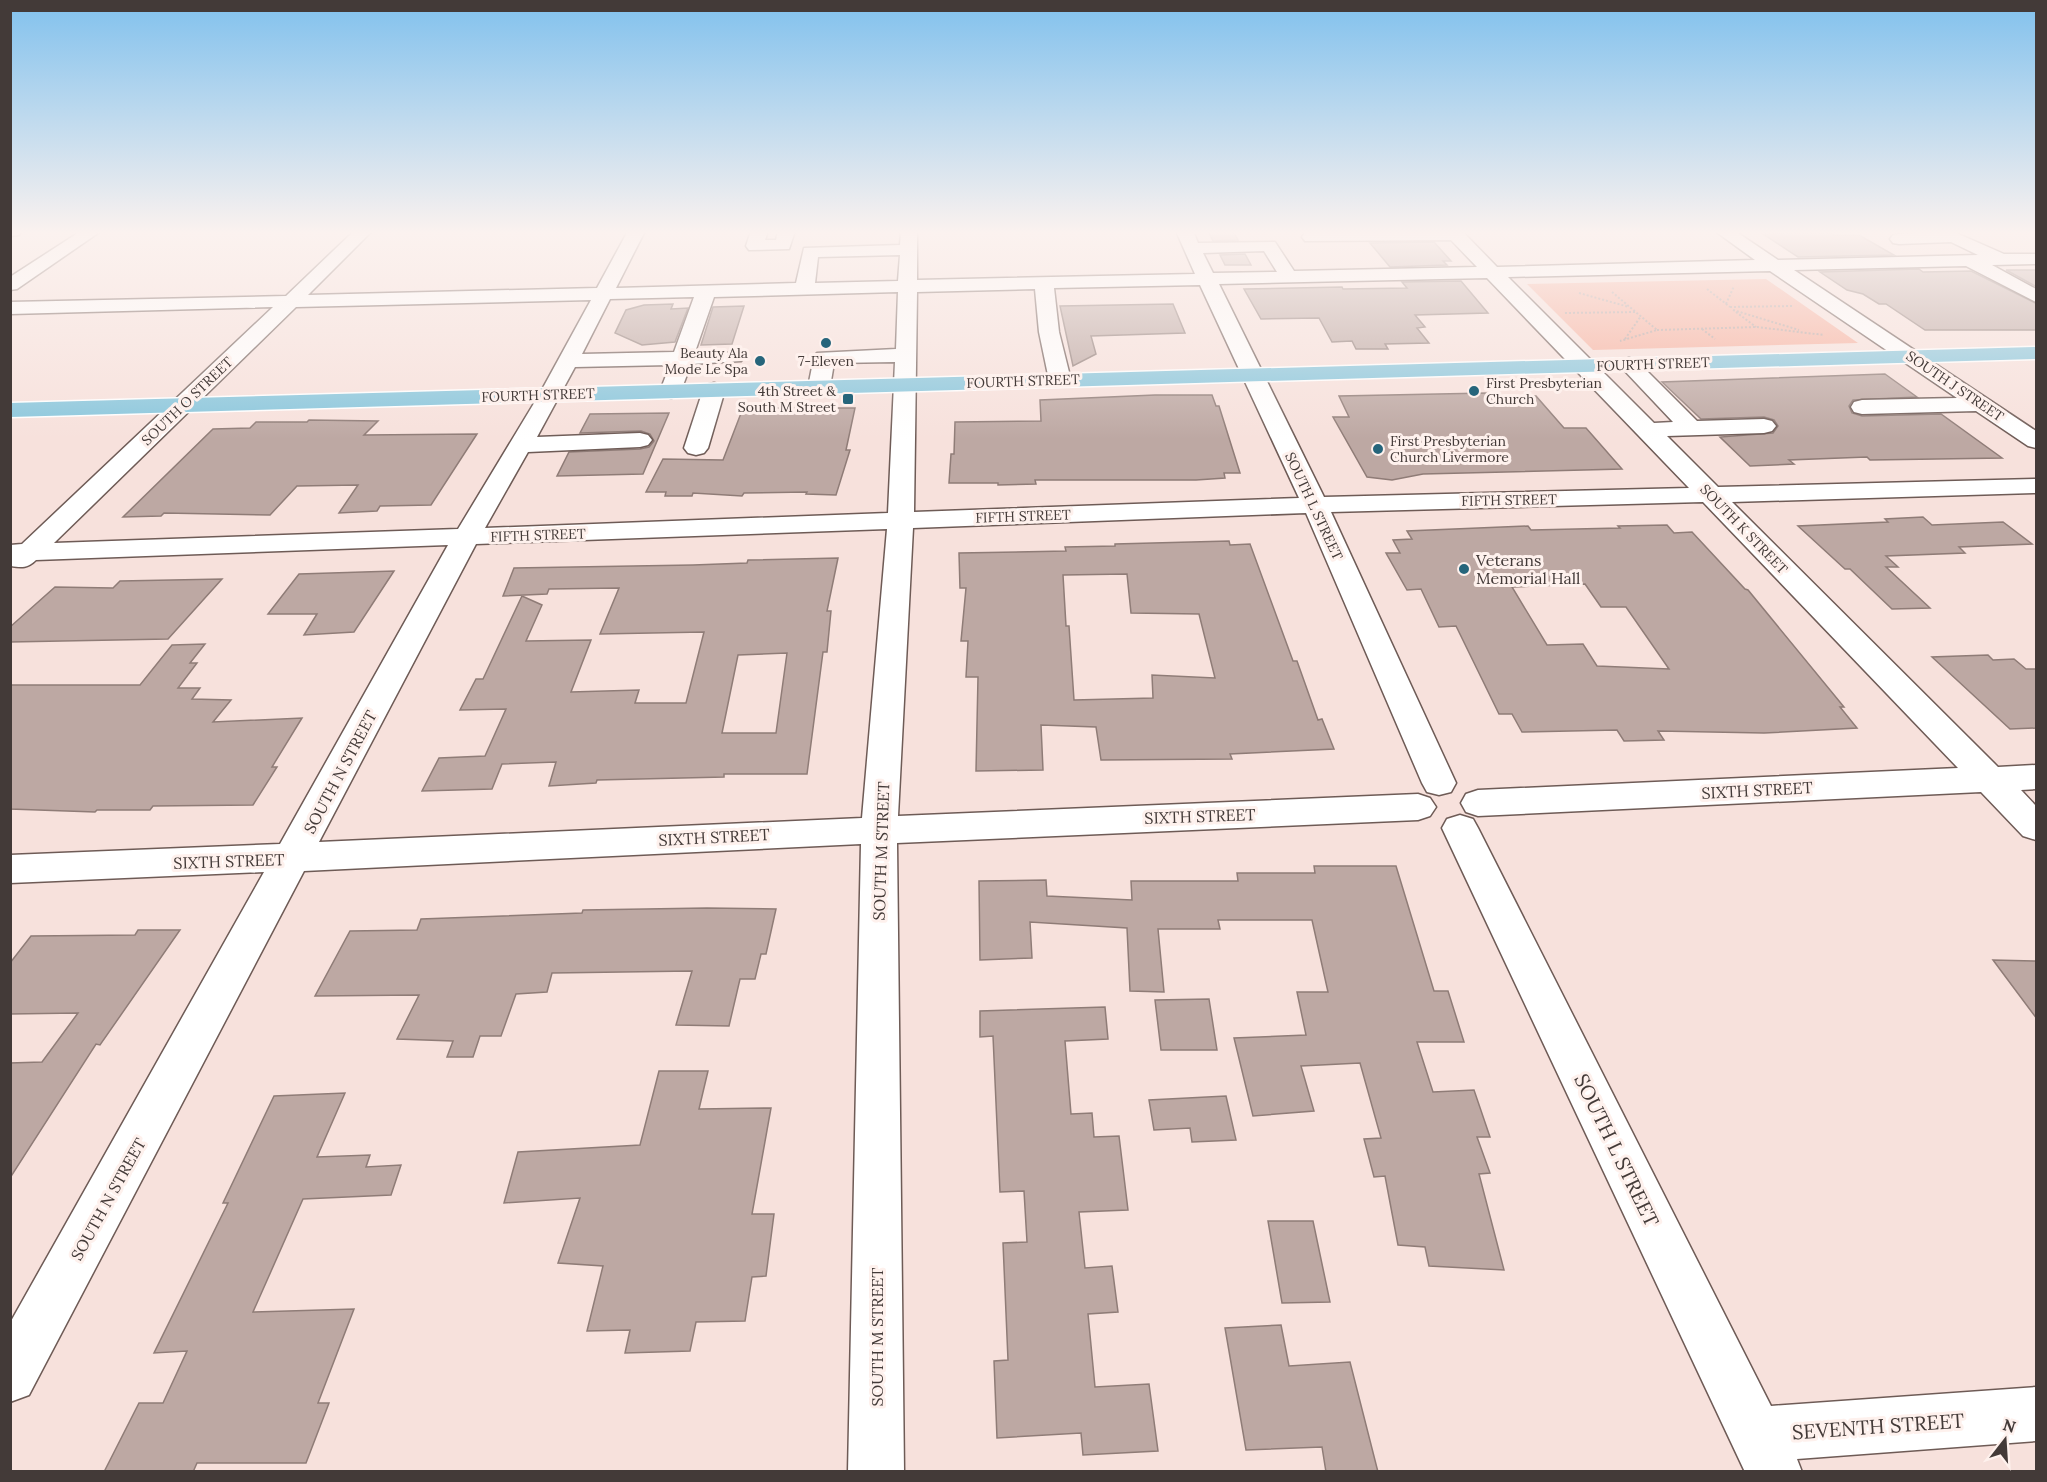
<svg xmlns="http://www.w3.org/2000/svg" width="2047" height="1482" font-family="Lora,serif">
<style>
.green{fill:#f6af9d}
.building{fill:#bda8a3;stroke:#8f7c77;stroke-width:1.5;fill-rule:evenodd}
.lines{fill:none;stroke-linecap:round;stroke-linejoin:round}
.minor-casing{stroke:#6e5b56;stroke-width:3}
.major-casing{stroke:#fff;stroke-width:3}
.path{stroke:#b5a4a0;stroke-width:2;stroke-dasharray:2 2;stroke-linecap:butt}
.minor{fill:#fff;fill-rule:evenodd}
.major{fill:#88c6dc;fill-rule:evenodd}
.poi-dot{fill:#26657b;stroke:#fef1ed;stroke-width:2}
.labels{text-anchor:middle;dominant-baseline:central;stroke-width:6;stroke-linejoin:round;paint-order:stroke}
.far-poi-label{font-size:14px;fill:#433a38;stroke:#fef1ed;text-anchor:end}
.far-street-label{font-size:14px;fill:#433a38;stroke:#fef1ed}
.poi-label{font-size:16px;fill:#433a38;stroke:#fef1ed;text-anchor:start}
.street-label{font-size:16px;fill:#433a38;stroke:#fef1ed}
.near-street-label{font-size:20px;fill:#433a38;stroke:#fef1ed}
</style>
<rect width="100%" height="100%" fill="#f7e1dc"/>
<polygon class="green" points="1766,279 1858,343 1593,350 1527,284"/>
<g class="building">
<polygon points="1208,231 1233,231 1238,240 1213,241"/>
<polygon points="1830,233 1834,235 1859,235 1894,255 1798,257 1763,234"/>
<polygon points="1434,242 1451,261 1443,261 1447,265 1390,267 1370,243"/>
<polygon points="1245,254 1251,265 1225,265 1220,255"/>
<polygon points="1919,269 1923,272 1971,271 2037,304 2037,330 1925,330 1886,304 1879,304 1863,294 1847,290 1820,272"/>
<polygon points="2006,270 2037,270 2037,287"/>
<polygon points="1461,281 1488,313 1415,315 1425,327 1417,328 1429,343 1385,344 1388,349 1356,349 1352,341 1332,342 1319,318 1261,319 1244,289 1342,287 1343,289 1407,288 1402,282"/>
<polygon points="673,304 671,309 688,308 675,342 642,345 615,333 626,310 644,305"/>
<polygon points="1173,304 1185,333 1091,336 1096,354 1073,366 1060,306"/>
<polygon points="744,306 732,344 701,345 713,307"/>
<polygon points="1885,374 1917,397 1853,400 1849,406 1852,413 1862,416 1941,414 2002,458 1870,460 1867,457 1789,460 1794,464 1750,466 1720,437 1773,433 1778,426 1774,420 1764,417 1701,419 1662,382"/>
<polygon points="1487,393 1490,396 1536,396 1564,428 1586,428 1622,469 1423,474 1392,480 1367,477 1333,417 1349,417 1339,396"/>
<polygon points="1155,395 1212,395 1216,406 1219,406 1240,473 1224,473 1225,478 1196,480 1035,480 1036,484 998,485 998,483 949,483 951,454 954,454 955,422 1041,421 1040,400"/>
<polygon points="743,408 855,408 846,450 850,450 836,495 806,494 807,492 744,493 742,496 693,493 692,496 665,496 666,492 646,492 663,459 723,460"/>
<polygon points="669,413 643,474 557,476 569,452 640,449 649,447 654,441 650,434 641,431 580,433 590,414"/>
<polygon points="309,420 378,421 364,435 477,434 431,505 380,506 377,511 339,513 358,485 297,486 270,515 164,513 161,516 123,517 213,429 250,428 256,422 307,422"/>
<polygon points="1923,517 1932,525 2003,522 2032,544 1959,547 1965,553 1886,556 1898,567 1886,567 1930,608 1892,609 1850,569 1845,569 1798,526 1888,522 1885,519"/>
<path d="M1667,525L1674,533L1692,532L1745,589L1748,590L1844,707H1840L1857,728L1764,733L1658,731L1664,740L1624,741L1617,730L1522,732L1512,714H1499L1456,626L1439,627L1421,589L1407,590L1386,553H1400L1393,540L1412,539L1407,531L1528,526L1531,530L1620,528L1618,526ZM1585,584L1601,607H1626L1669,669L1597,666L1583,644L1547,645L1512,587Z"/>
<path d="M1229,541L1230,545L1250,544L1293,661H1297L1318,720L1322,719L1334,749L1230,754L1232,759L1101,760L1096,727L1041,725L1043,770L976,771L978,677H966L968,641H961L966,588H960L959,553L1066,551L1065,547L1115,546V544ZM1127,574L1131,613L1199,614L1215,678L1152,675L1153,698L1074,700L1069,626H1066L1063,575Z"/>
<path d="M838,558L827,611H831L827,652H823L807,774H724V777L597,780L596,783L549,786L556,762L502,764L492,789L422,791L439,758L485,756L506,709L460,710L476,679H483L522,596L542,605L526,641L591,640L571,692L639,690L635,703H686L704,632L600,634L619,588L549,589L547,594L503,596L514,568L693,565L747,563L748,560ZM787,653L776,733H722L738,655Z"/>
<polygon points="394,571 354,632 304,635 317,614 268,614 299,574"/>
<polygon points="222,579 168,639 10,642 10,627 55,587 113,588 120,581"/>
<polygon points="205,644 190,663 197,663 178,688 200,688 192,699 231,700 213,722 302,718 272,767 277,767 253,805 153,806 150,810 97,810 95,812 10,809 10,685 140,685 172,645"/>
<polygon points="1988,655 1993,660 2014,659 2026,669 2037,669 2037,728 2010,729 1932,657"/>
<polygon points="1314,866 1396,866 1434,991 1448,991 1464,1042 1417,1042 1433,1092 1474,1090 1490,1137 1477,1137 1490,1173 1479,1174 1504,1270 1429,1266 1425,1247 1398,1245 1385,1176 1374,1177 1364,1139 1381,1138 1360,1063 1301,1066 1314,1111 1253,1116 1234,1038 1306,1035 1297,992 1328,992 1312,920 1218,920 1220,929 1158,929 1164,992 1130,991 1127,928 1030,922 1032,958 980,960 979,881 1046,880 1047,896 1132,900 1131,881 1238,881 1237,873 1315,873"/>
<polygon points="707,908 776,909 766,954 761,954 755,979 740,979 729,1026 676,1025 692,971 552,973 547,992 516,994 501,1036 480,1036 473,1057 447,1057 453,1041 397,1039 419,995 315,996 350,931 417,930 421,919 582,913 583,910"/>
<polygon points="138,930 180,930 100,1045 96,1044 10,1178 10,1063 42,1062 78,1013 10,1014 10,963 31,936 135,935"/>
<polygon points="1993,960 2037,961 2037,1019"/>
<polygon points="1209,999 1217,1050 1161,1050 1155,1000"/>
<polygon points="1105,1007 1108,1039 1065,1041 1071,1114 1092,1113 1094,1137 1119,1136 1128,1210 1079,1212 1085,1268 1112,1266 1118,1312 1088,1314 1095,1387 1149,1384 1158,1451 1083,1455 1081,1433 997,1438 994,1361 1008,1360 1003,1243 1027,1242 1024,1191 1000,1192 993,1036 980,1037 980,1011"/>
<polygon points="659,1071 708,1071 699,1109 771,1108 752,1214 774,1214 766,1276 752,1277 745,1321 696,1322 690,1351 625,1353 630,1330 587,1331 603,1266 558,1263 580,1198 504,1203 518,1152 640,1145"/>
<polygon points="345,1093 317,1157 370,1155 366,1167 401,1165 391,1195 303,1199 253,1312 354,1309 318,1403 329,1403 306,1463 197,1463 193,1472 104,1472 139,1403 163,1403 187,1351 154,1353 228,1203 223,1203 274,1096"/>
<polygon points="1226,1096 1236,1140 1192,1142 1190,1128 1154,1130 1149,1100"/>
<polygon points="1268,1221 1313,1221 1330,1302 1282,1303"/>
<polygon points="1281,1325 1289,1366 1350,1362 1378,1472 1326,1472 1322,1447 1246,1450 1225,1328"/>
</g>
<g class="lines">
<defs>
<g id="minor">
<polygon points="10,231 21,231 19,235 10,236"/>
<polygon points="81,231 101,231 17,289 10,290 10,277"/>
<path d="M354,231H372L308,295L597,288L628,231H645L616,288L796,283L804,248L900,245L901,231H917V280L1195,274L1176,231H1193L1198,243L1275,242L1294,271L1477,267L1451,240L1305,241L1302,237L1305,233L1311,232L1462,231L1497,267L1755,260L1715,231H1735L1778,260L1978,255L1951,242L1899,244L1893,243L1890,239L1893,235L1899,234L1954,232L2004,254H2036V264L1992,265L2036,289V302L1966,266L1794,270L2036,431V448L2028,446L1976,411L1862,414L1854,412L1851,407L1854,402L1862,400L1957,398L1770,271L1508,277L1654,423L1673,422L1622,368L1618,364L1622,360L1629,358L1636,360L1697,421L1764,419L1772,421L1776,426L1772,431L1764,433L1667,436L1718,487L2036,479V493L1732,502L1998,767L2036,765V789L2021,790L2036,806V840L2023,836L1981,792L1478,816L1466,812L1461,803L1466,794L1478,790L1958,768L1703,502L1331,512L1456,783L1451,792L1439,795L1427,792L1422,783L1306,513L913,528L898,816L1418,794L1430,798L1436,807L1430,816L1418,820L897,843L904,1472H848L861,844L304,871L29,1395L10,1402V1323L264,872L10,883V855L280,844L448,545L36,560C28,568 22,568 11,566L10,545L22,544L273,307L10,314V302L286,296ZM1264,251L1277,272L1213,273L1203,253ZM900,255L898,281L815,283L818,257ZM1487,278L1689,488L1324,497L1219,284ZM1200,285L1299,498L914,512L917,292L1035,289L1039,332L1049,380L1052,385L1060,386L1068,385L1071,380L1059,332L1054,288ZM898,292L896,349L817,353L814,357L808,387L811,392L819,394L827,392L830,387L834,363L895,362L888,513L485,528L528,452L640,447L648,445L652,440L648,435L640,433L537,437L575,367L670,365L660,391L663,396L671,398L679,396L691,364L741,361L744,357L741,353L695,352L714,297ZM694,297L674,352L582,354L610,299ZM591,300L539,395L458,529L54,543L296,307ZM887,529L862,818L319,842L476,544Z"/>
<polygon points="751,231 768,231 765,240 776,240 778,231 795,231 789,249 749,250 746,246"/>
<polygon points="714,383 722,385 725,390 708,448 704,453 696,455 688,453 684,448 703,390 706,385"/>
<polygon points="1460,815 1473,819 1478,828 1771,1406 2036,1387 2036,1441 1797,1459 1802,1472 1745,1472 1442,828 1447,819"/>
</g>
<polygon id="major" points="2036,347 2036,359 10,417 10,403"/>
</defs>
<use href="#minor" class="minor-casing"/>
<use href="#major" class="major-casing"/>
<g class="path">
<polyline points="1707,289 1730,307"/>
<polyline points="1612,292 1657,330 1620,341"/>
<polyline points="1579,293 1629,307"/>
<polyline points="1726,304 1734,286"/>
<polyline points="1730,307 1792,306"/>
<polyline points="1733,310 1799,330"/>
<polyline points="1736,312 1756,327"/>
<polyline points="1565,313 1636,312"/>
<polyline points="1702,329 1715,339"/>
<polyline points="1657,330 1757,327 1824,335"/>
<polyline points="1625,339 1641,316"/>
</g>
<use href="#minor" class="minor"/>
<use href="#major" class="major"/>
</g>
<linearGradient id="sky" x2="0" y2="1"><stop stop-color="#81c1ed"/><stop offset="0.53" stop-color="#fbf2ef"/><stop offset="1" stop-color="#fbf2ef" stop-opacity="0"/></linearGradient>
<rect width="2047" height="439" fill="url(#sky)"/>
<g class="poi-dot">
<circle cx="826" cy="343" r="6"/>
<circle cx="760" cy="361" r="6"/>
<circle cx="1474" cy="391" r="6"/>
<rect x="842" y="393" width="12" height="12" rx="3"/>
<circle cx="1378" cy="449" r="6"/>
<circle cx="1464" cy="569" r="6"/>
</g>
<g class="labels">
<g class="far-poi-label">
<text x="748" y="353">Beauty Ala<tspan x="748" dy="16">Mode Le Spa</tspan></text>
<text x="826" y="361" text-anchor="middle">7-Eleven</text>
<text x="1486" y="383" text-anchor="start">First Presbyterian<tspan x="1486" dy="16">Church</tspan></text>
<text x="836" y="391">4th Street &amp;<tspan x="836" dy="16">South M Street</tspan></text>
<text x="1390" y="441" text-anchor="start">First Presbyterian<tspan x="1390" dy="16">Church Livermore</tspan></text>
</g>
<g class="far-street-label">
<text transform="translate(1653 364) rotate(-2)">FOURTH STREET</text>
<text transform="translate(1023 381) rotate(-2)">FOURTH STREET</text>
<text transform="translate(1955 386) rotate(34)">SOUTH J STREET</text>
<text transform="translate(538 395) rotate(-2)">FOURTH STREET</text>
<text transform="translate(187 401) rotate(-44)">SOUTH O STREET</text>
<text transform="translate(1509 500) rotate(-1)">FIFTH STREET</text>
<text transform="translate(1314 506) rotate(65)">SOUTH L STREET</text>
<text transform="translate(1023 516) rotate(-2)">FIFTH STREET</text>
<text transform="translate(1744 529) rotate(46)">SOUTH K STREET</text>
<text transform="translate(538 535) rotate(-2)">FIFTH STREET</text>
</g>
<g class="poi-label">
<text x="1476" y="560">Veterans<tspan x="1476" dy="18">Memorial Hall</tspan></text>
</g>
<g class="street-label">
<text transform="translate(340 772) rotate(-62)">SOUTH N STREET</text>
<text transform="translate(1757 790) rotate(-3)">SIXTH STREET</text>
<text transform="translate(1200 816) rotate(-2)">SIXTH STREET</text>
<text transform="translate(714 837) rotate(-3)">SIXTH STREET</text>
<text transform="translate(881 851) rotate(-88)">SOUTH M STREET</text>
<text transform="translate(229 861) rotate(-2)">SIXTH STREET</text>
<text transform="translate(108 1199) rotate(-61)">SOUTH N STREET</text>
<text transform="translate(877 1337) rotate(-90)">SOUTH M STREET</text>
</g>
<g class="near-street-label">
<text transform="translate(1617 1150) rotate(64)">SOUTH L STREET</text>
<text transform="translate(1878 1426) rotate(-4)">SEVENTH STREET</text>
</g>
</g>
<rect width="2047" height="1482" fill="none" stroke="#433a38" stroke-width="24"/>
<g transform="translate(2005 1440) rotate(17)" stroke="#fef1ed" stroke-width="4.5" paint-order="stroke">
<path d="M0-4.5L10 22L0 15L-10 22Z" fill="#433a38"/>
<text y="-9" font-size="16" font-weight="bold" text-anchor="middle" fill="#433a38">N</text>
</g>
</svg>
